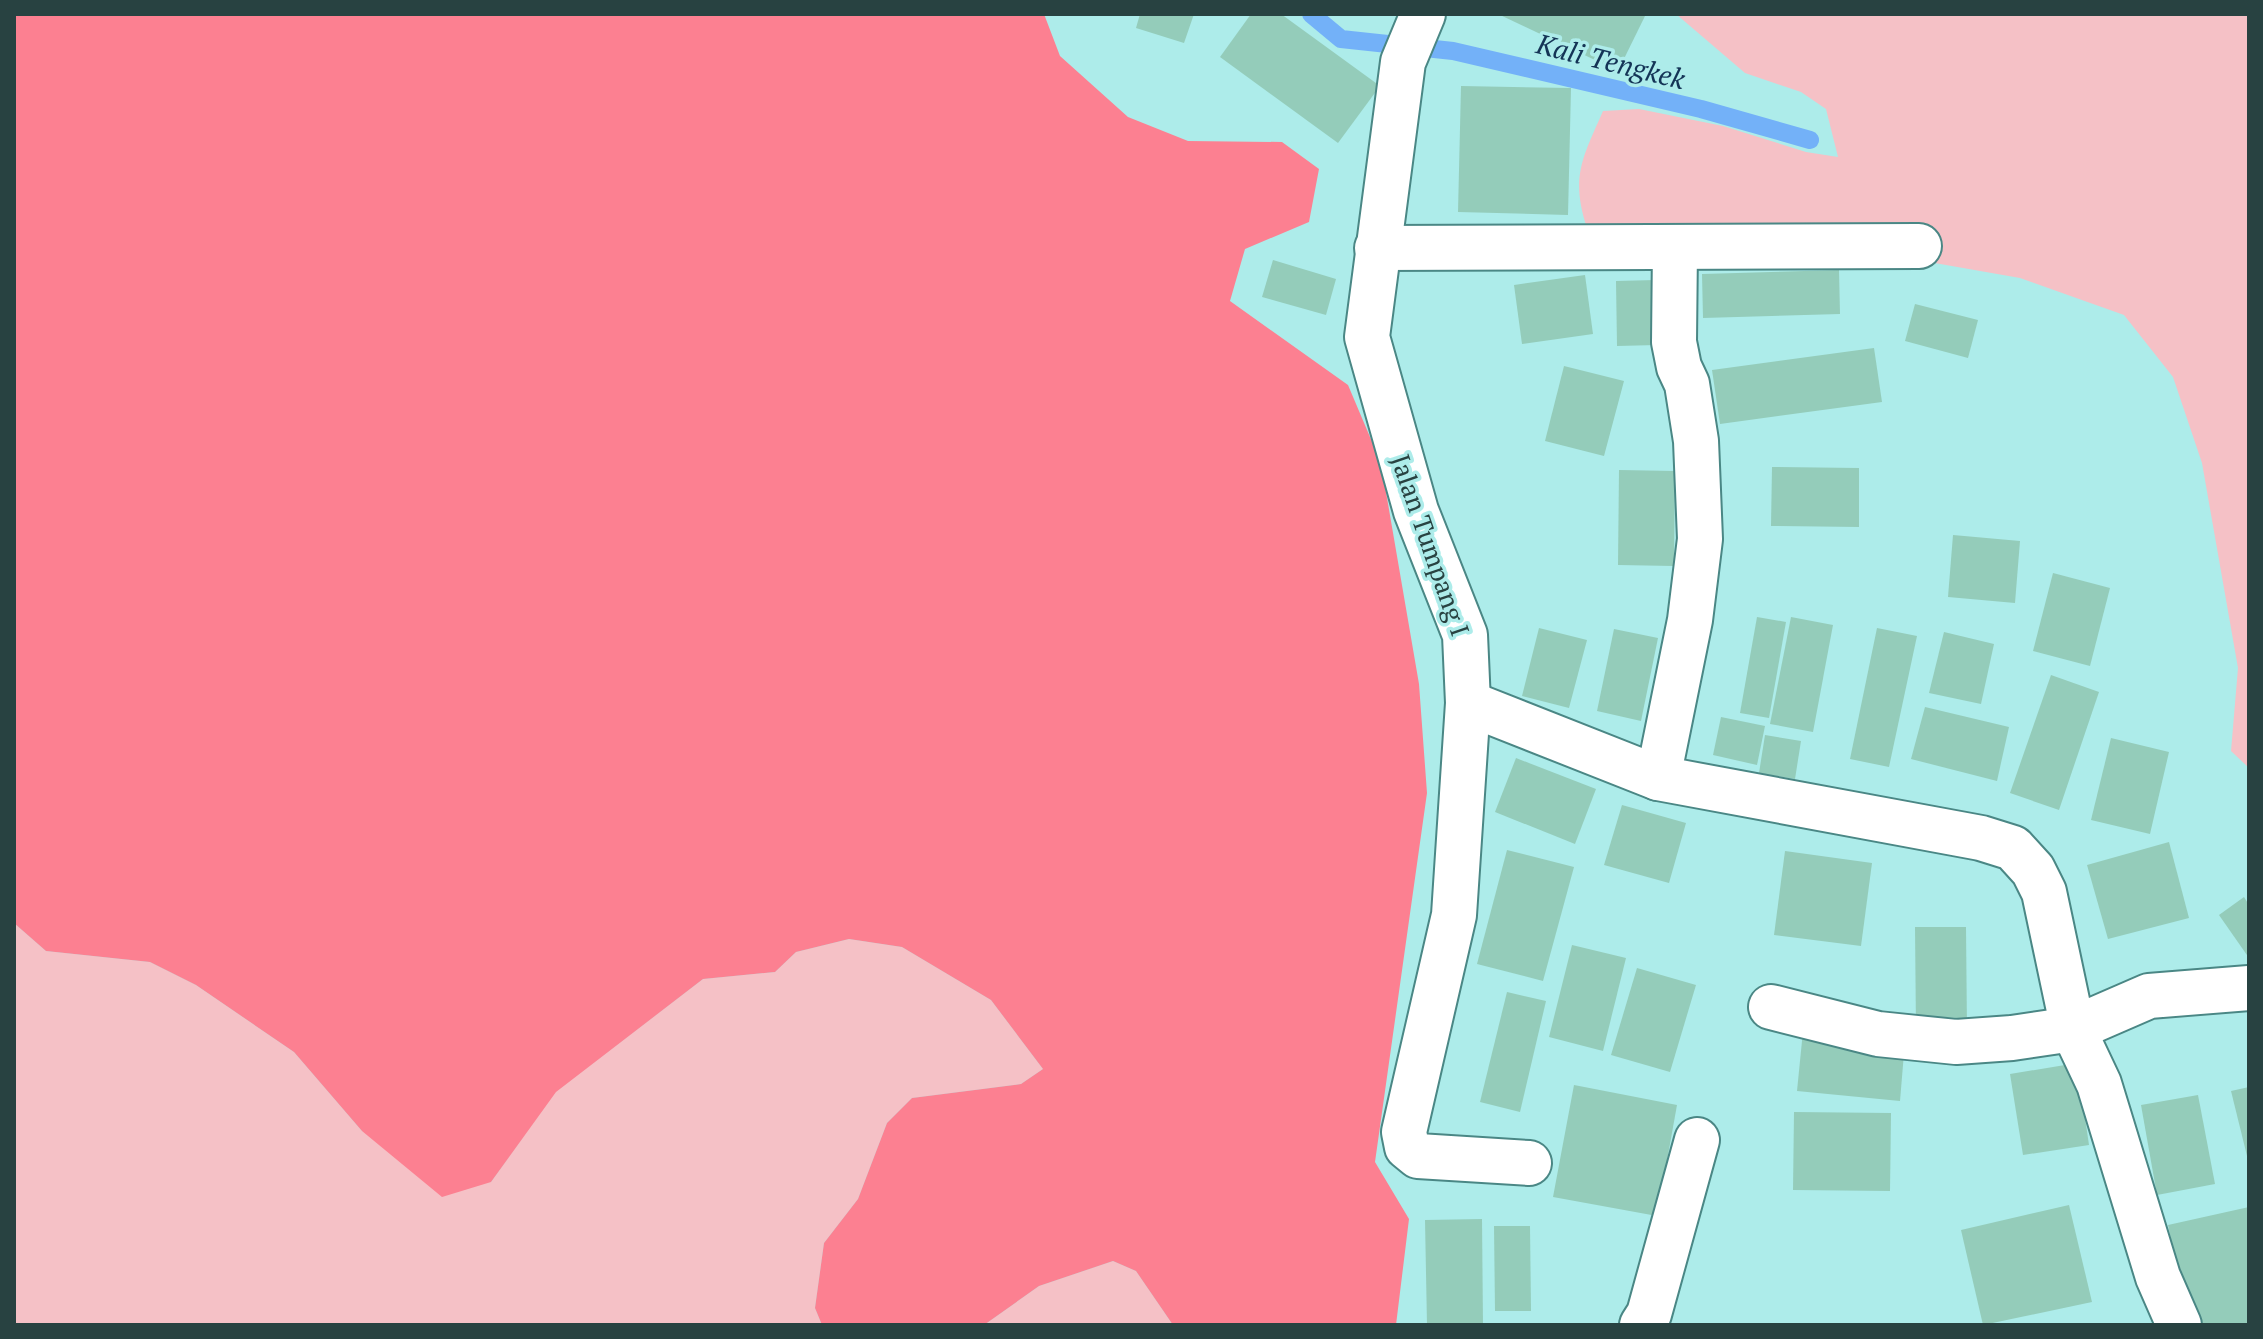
<svg xmlns="http://www.w3.org/2000/svg" width="2263" height="1339" font-family="'PT Serif',serif">
<style>
.green{fill:#f5c1c6}
.forest{fill:#fc8091}
.lines{fill:none;stroke-linecap:round;stroke-linejoin:round}
.stream{stroke:#73b1f8;stroke-width:18}
.building{fill:#94ccba}
.street-casing{stroke:#4a8785;stroke-width:48}
.street{stroke:#fff;stroke-width:44}
.labels{text-anchor:middle;dominant-baseline:central;stroke-width:7;stroke-linejoin:round;paint-order:stroke}
.street-label{font-size:26px;fill:#284241;stroke:#adecea}
.water-label{font-size:28px;font-style:italic;fill:#143456;stroke:#adecea}
</style>
<rect width="100%" height="100%" fill="#adecea"/>
<g class="green">
<path d="M1676,14H2249V768L2231,751L2238,668L2202,463L2173,377L2124,315L2020,278L1798,239L1587,228C1570,177 1583,157 1603,111L1639,109L1723,126L1806,152L1838,157L1826,109L1801,92L1745,73Z"/>
<polygon points="14,923 46,951 150,962 196,985 294,1052 362,1131 491,1182 555,1092 703,979 775,972 796,952 849,939 902,947 991,1000 1043,1069 1021,1084 912,1098 887,1123 858,1199 824,1243 815,1308 822,1325 14,1325"/>
<polygon points="1113,1261 1136,1271 1173,1325 984,1325 1039,1286"/>
</g>
<polygon class="forest" points="14,14 1044,14 1060,56 1128,117 1188,141 1282,142 1319,169 1309,222 1245,249 1230,301 1348,385 1381,463 1419,684 1427,793 1375,1162 1409,1219 1396,1325 1173,1325 1136,1271 1113,1261 1039,1286 984,1325 822,1325 815,1308 824,1243 858,1199 887,1123 912,1098 1021,1084 1043,1069 991,1000 902,947 849,939 796,952 775,972 703,979 556,1092 491,1182 442,1197 362,1131 294,1052 196,985 150,962 46,951 14,923"/>
<g class="lines">
<polyline class="stream" points="1311,14 1341,39 1453,51 1701,109 1810,140"/>
</g>
<g class="building">
<polygon points="1140,14 1194,14 1184,43 1136,28"/>
<polygon points="1251,14 1281,14 1380,86 1338,143 1220,57"/>
<polygon points="1498,14 1646,14 1618,71"/>
<polygon points="1461,86 1571,88 1568,215 1458,212"/>
<polygon points="1273,260 1336,279 1326,315 1262,297"/>
<polygon points="1839,270 1840,314 1703,318 1702,274"/>
<polygon points="1585,275 1593,334 1522,344 1514,285"/>
<polygon points="1656,280 1657,345 1617,346 1616,281"/>
<polygon points="1915,304 1978,320 1968,358 1905,341"/>
<polygon points="1874,348 1882,402 1720,424 1712,370"/>
<polygon points="1564,366 1624,381 1604,456 1545,441"/>
<polygon points="1772,467 1859,468 1859,527 1771,526"/>
<polygon points="1619,470 1675,471 1674,566 1618,565"/>
<polygon points="1953,535 2020,541 2015,603 1948,597"/>
<polygon points="2053,573 2110,588 2090,666 2033,651"/>
<polygon points="1757,617 1786,622 1769,718 1740,713"/>
<polygon points="1791,617 1833,625 1813,732 1770,724"/>
<polygon points="1539,628 1587,640 1569,708 1522,696"/>
<polygon points="1877,628 1917,636 1889,767 1850,759"/>
<polygon points="1614,629 1658,638 1641,721 1597,711"/>
<polygon points="1944,632 1994,644 1981,704 1929,693"/>
<polygon points="2051,675 2099,692 2059,810 2010,793"/>
<polygon points="1925,707 2009,727 1997,781 1911,759"/>
<polygon points="1721,717 1765,726 1757,765 1713,755"/>
<polygon points="1765,735 1801,741 1795,779 1759,773"/>
<polygon points="2111,738 2169,752 2150,834 2091,820"/>
<polygon points="1516,758 1596,789 1575,844 1495,812"/>
<polygon points="1622,805 1686,823 1669,883 1604,865"/>
<polygon points="2169,842 2189,918 2108,939 2087,865"/>
<polygon points="1507,850 1574,867 1543,981 1477,964"/>
<polygon points="1785,851 1872,863 1861,946 1774,935"/>
<polygon points="2244,897 2249,905 2249,958 2219,915"/>
<polygon points="1915,927 1966,927 1967,1030 1916,1030"/>
<polygon points="1572,945 1626,958 1603,1051 1549,1037"/>
<polygon points="1637,968 1696,985 1670,1072 1611,1055"/>
<polygon points="1507,992 1546,1001 1520,1112 1480,1102"/>
<polygon points="1803,1031 1905,1041 1900,1101 1797,1091"/>
<polygon points="2077,1063 2089,1145 2023,1155 2010,1074"/>
<polygon points="1574,1085 1677,1105 1657,1216 1553,1197"/>
<polygon points="2249,1087 2249,1160 2248,1160 2231,1091"/>
<polygon points="2198,1095 2215,1184 2157,1195 2141,1105"/>
<polygon points="1794,1112 1891,1113 1890,1191 1793,1190"/>
<polygon points="2069,1205 2092,1302 1983,1325 1961,1230"/>
<polygon points="2249,1207 2249,1325 2189,1325 2168,1225"/>
<polygon points="1482,1219 1483,1325 1427,1325 1425,1220"/>
<polygon points="1494,1226 1530,1226 1531,1311 1495,1311"/>
</g>
<g class="lines">
<defs>
<g id="street">
<polyline points="1423,14 1403,62 1367,337 1416,511 1465,635 1468,703 1454,915 1404,1132 1407,1147 1418,1156 1529,1163"/>
<polyline points="1377,248 1919,246"/>
<polyline points="1468,703 1658,778 1981,838 2013,848 2033,870 2044,892 2073,1029 2099,1084 2158,1277 2179,1325"/>
<polyline points="1658,778 1690,620 1700,539 1696,441 1687,384 1679,367 1674,342 1675,247"/>
<polyline points="1771,1007 1878,1034 1956,1042 2012,1038 2073,1029 2149,996 2249,988"/>
<polyline points="1642,1325 1649,1314 1697,1140"/>
</g>
</defs>
<use href="#street" class="street-casing"/>
<use href="#street" class="street"/>
</g>
<g class="labels">
<g class="street-label">
<text transform="translate(1431 545) rotate(71)">Jalan Tumpang I</text>
</g>
<g class="water-label">
<text transform="translate(1611 61) rotate(14)">Kali Tengkek</text>
</g>
</g>
<rect width="2263" height="1339" fill="none" stroke="#284241" stroke-width="32"/>
</svg>
